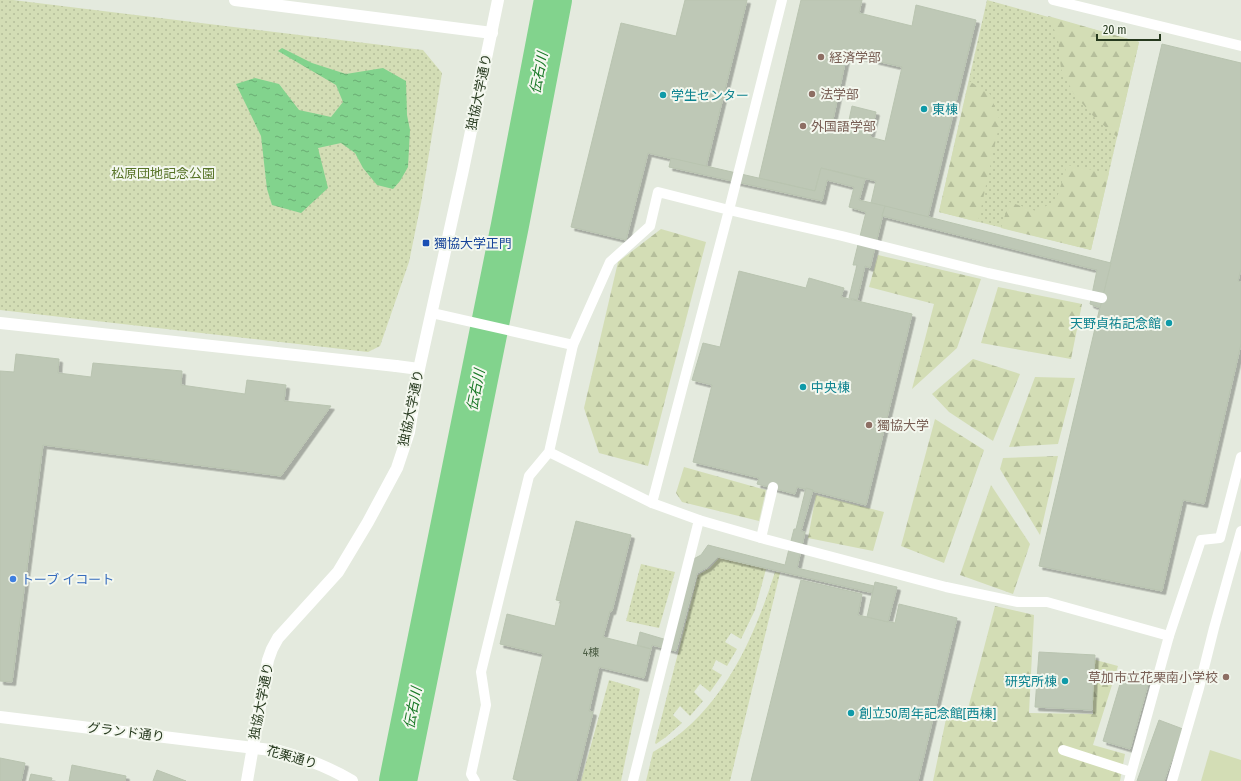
<svg xmlns="http://www.w3.org/2000/svg" width="1241" height="781" font-family="'Fira Sans Condensed','Noto Sans JP',sans-serif">
<style>
.grass{fill:url(#grass-dots)}
.forest{fill:url(#forest-firs)}
.garden{fill:#d3ddb5}
.water{fill:url(#water-ripples)}
.lines{fill:none;stroke-linecap:round;stroke-linejoin:round}
.river{stroke:#82d38d;stroke-width:38}
.building{fill:#bec8b6;stroke:#b9c4b0;fill-rule:evenodd;filter:url(#shadow)}
.service{stroke:#fff;stroke-width:10}
.pedestrian{stroke:#fff;stroke-width:12}
.minor{stroke:#fff;stroke-width:12}
.tertiary{stroke:#fff;stroke-width:12}
.education-dot{fill:#8d6e63;stroke:#f3f7ee;stroke-width:1.5}
.culture-dot{fill:#0f9aa8;stroke:#f3f7ee;stroke-width:1.5}
.transit-dot{fill:#1a4fb4;stroke:#f3f7ee;stroke-width:1.5}
.shop-dot{fill:#3f7fe0;stroke:#f3f7ee;stroke-width:1.5}
.labels{text-anchor:middle;dominant-baseline:central;stroke-width:4;stroke-linejoin:round;paint-order:stroke}
.number-label{font-size:11px;fill:#4d5e45}
.education-label{font-size:13px;fill:#785e54;stroke:#f3f7ee;text-anchor:start}
.street-label{font-size:13px;fill:#273a1f;stroke:#f3f7ee}
.culture-label{font-size:13px;fill:#0d838f;stroke:#f3f7ee;text-anchor:start}
.park-label{font-size:13px;fill:#577327;stroke:#f3f7ee}
.transit-label{font-size:13px;fill:#164399;stroke:#f3f7ee;text-anchor:start}
.shop-label{font-size:13px;fill:#366cbe;stroke:#f3f7ee;text-anchor:start}
.water-label{font-size:14px;font-style:italic;fill:#177825;stroke:#f3f7ee}
</style>
<defs>
<pattern id="grass-dots" width="8" height="8" patternUnits="userSpaceOnUse"><rect width="8" height="8" fill="#d3ddb5"/><path d="M2 2h.1M6 6h.1" fill="none" stroke="#b5be9b" stroke-width="1.8" stroke-linecap="round"/></pattern>
<pattern id="forest-firs" width="22" height="20" patternUnits="userSpaceOnUse"><rect width="22" height="20" fill="#d3ddb5"/><path d="M5 1l3.5 6h-7zM16 11l3.5 6h-7z" fill="#b5be9b"/></pattern>
<pattern id="water-ripples" width="26" height="14" patternUnits="userSpaceOnUse"><rect width="26" height="14" fill="#82d38d"/><path d="M2 4q2-2 4 0t4 0M15 11q2-2 4 0t4 0" fill="none" stroke="#6aac73"/></pattern>
<filter id="shadow"><feDropShadow dx="3.5" dy="3.5" stdDeviation="0" flood-color="#0004"/></filter>
</defs>
<rect width="100%" height="100%" fill="#e4eade"/>
<g class="grass">
<polygon points="0,0 13,0 423,50 442,73 421,203 409,262 380,346 368,352 0,310"/>
<polygon points="987,0 1139,42 1091,250 939,212"/>
<polygon points="719,558 766,569 755,610 741,639 731,633 725,642 737,649 727,666 716,660 712,669 722,675 710,692 700,684 694,692 703,701 690,716 680,706 673,715 682,723 666,737 656,744 655,743 698,575 710,568"/>
<polygon points="641,564 675,572 659,628 626,621"/>
<path d="M775,572L780,573L730,781H646L653,752C720,715 753,642 775,572Z"/>
<polygon points="609,680 640,689 621,781 581,781"/>
</g>
<g class="forest">
<polygon points="1048,16 1139,42 1117,137 1094,117 1074,94 1061,69 1058,38"/>
<polygon points="969,81 990,94 1000,121 978,222 939,212"/>
<polygon points="1067,165 1109,173 1091,250 1001,228 1009,202 1036,211 1056,201"/>
<polygon points="661,229 706,242 648,466 599,453 584,408 618,262"/>
<polygon points="878,255 981,279 957,348 912,389 934,304 869,287"/>
<polygon points="998,287 1082,304 1071,359 981,343"/>
<polygon points="973,359 1020,374 993,441 949,412 932,394"/>
<polygon points="1035,377 1075,378 1058,444 1009,447"/>
<polygon points="935,419 984,450 944,563 901,546"/>
<polygon points="1058,456 1040,535 1000,469 1003,458"/>
<polygon points="684,467 766,490 759,521 682,502 676,493"/>
<polygon points="991,485 1030,544 1013,594 960,575"/>
<polygon points="816,495 884,512 873,551 808,538"/>
<polygon points="995,606 1034,615 1029,713 1093,714 1092,659 1118,666 1093,745 1125,754 1120,781 933,781 947,714 966,716"/>
</g>
<polygon class="garden" points="1210,750 1241,760 1241,781 1201,781"/>
<polygon class="water" points="282,48 312,63 346,74 383,68 406,81 407,115 410,130 408,167 400,181 393,189 377,185 363,168 355,153 341,143 318,148 328,188 301,213 272,205 267,189 261,136 236,84 255,78 279,84 299,110 331,117 343,102 336,85 278,51"/>
<g class="lines">
<polyline class="river" points="398,781 510,225 553,0"/>
</g>
<g class="building">
<polygon points="685,0 747,0 706,167 648,153 626,240 571,227 621,23 676,36"/>
<path d="M801,0H862L859,13L912,26L916,5L976,20L928,217L871,203L876,181L821,168L815,191L759,178ZM847,54L902,67L885,141L870,137L876,112L852,106L846,134L831,129Z"/>
<polygon points="1162,44 1241,63 1241,269 1238,281 1241,282 1241,344 1204,504 1183,500 1162,591 1039,566"/>
<polygon points="671,158 815,191 821,168 865,179 859,200 885,206 870,268 865,266 857,300 849,298 857,265 853,265 866,212 849,207 854,187 827,180 822,201 669,167"/>
<polygon points="885,206 1111,263 1100,308 1090,304 1097,270 882,216"/>
<polygon points="739,271 806,288 809,278 844,288 841,297 912,314 866,505 797,487 795,494 757,484 759,478 693,462 712,385 692,380 703,343 720,347"/>
<polygon points="16,354 59,359 58,373 91,377 93,363 182,371 181,385 245,394 247,380 286,385 284,401 331,406 281,476 43,445 12,682 0,681 0,371 14,372"/>
<polygon points="806,488 813,490 801,531 805,532 797,568 874,586 873,593 718,557 708,567 697,573 676,651 652,645 651,649 637,645 640,632 667,640 686,563 701,555 708,545 785,565 794,529 796,529"/>
<polygon points="576,521 631,535 612,611 610,611 603,637 651,649 644,678 599,667 589,711 593,712 576,781 520,781 513,779 543,654 500,644 507,614 555,626 561,601 556,600"/>
<polygon points="801,580 862,594 858,615 895,623 899,604 957,618 918,781 751,781"/>
<polygon points="875,582 897,587 888,622 867,617"/>
<polygon points="1039,652 1095,655 1092,710 1035,707"/>
<polygon points="1123,674 1149,681 1130,749 1103,741"/>
<polygon points="1159,720 1183,729 1164,781 1137,781"/>
<polygon points="0,758 25,763 21,781 0,781"/>
<polygon points="72,765 126,776 125,781 69,781"/>
<polygon points="157,770 186,781 153,781"/>
<polygon points="31,774 52,778 51,781 29,781"/>
</g>
<g class="lines">
<g class="service">
<polyline points="782,0 729,210 842,236 988,273 1102,298"/>
<polyline points="1053,0 1241,46"/>
<polyline points="432,313 573,345"/>
<polyline points="652,503 699,520 761,538 946,587 1018,602 1047,602 1169,636"/>
<polyline points="761,538 773,487"/>
<polyline points="1063,750 1131,772"/>
<polyline points="475,781 471,774 486,705 481,672 529,476 549,452 573,345 610,262 650,226 658,192 729,210 652,503 549,452"/>
<polyline points="633,781 699,520"/>
<polyline points="1129,781 1169,636 1201,540 1220,538 1241,457"/>
<polyline points="1172,781 1199,688 1214,628 1241,531"/>
</g>
<polyline class="pedestrian" points="0,323 396,366"/>
<g class="minor">
<polyline points="235,0 492,33"/>
<polyline points="396,366 419,369"/>
</g>
<g class="tertiary">
<path d="M0,717L279,751C305,758 329,767 352,781"/>
<polyline points="247,781 268,660 272,649 278,638 338,572 368,522 397,468 409,432 419,369 463,170 498,0"/>
</g>
</g>
<g class="education-dot">
<circle cx="821" cy="57" r="4"/>
<circle cx="812" cy="94" r="4"/>
<circle cx="803" cy="126" r="4"/>
<circle cx="869" cy="425" r="4"/>
<circle cx="1226" cy="677" r="4"/>
</g>
<g class="culture-dot">
<circle cx="663" cy="95" r="4"/>
<circle cx="924" cy="109" r="4"/>
<circle cx="1169" cy="323" r="4"/>
<circle cx="803" cy="387" r="4"/>
<circle cx="1065" cy="681" r="4"/>
<circle cx="851" cy="713" r="4"/>
</g>
<rect class="transit-dot" x="422" y="239" width="8" height="8" rx="2"/>
<circle class="shop-dot" cx="13" cy="579" r="4"/>
<g class="labels">
<g class="number-label">
<text x="591" y="652">4棟</text>
</g>
<g class="education-label">
<text x="829" y="57">経済学部</text>
<text x="820" y="94">法学部</text>
<text x="811" y="126">外国語学部</text>
<text x="877" y="425">獨協大学</text>
<text x="1218" y="677" text-anchor="end">草加市立花栗南小学校</text>
</g>
<g class="street-label">
<text transform="translate(479 92) rotate(-78)">独協大学通り</text>
<text transform="translate(411 408) rotate(-78)">独協大学通り</text>
<text transform="translate(261 701) rotate(-79)">独協大学通り</text>
<text transform="translate(126 732) rotate(7)">グランド通り</text>
<text transform="translate(292 757) rotate(16)">花栗通り</text>
</g>
<g class="culture-label">
<text x="671" y="95">学生センター</text>
<text x="932" y="109">東棟</text>
<text x="1161" y="323" text-anchor="end">天野貞祐記念館</text>
<text x="811" y="387">中央棟</text>
<text x="1057" y="681" text-anchor="end">研究所棟</text>
<text x="859" y="713">創立50周年記念館[西棟]</text>
</g>
<g class="park-label">
<text x="163" y="173">松原団地記念公園</text>
</g>
<g class="transit-label">
<text x="434" y="243">獨協大学正門</text>
</g>
<g class="shop-label">
<text x="21" y="579">トーブ イコート</text>
</g>
<g class="water-label">
<text transform="translate(539 73) rotate(-79)">伝右川</text>
<text transform="translate(476 390) rotate(-79)">伝右川</text>
<text transform="translate(413 708) rotate(-79)">伝右川</text>
</g>
</g>
<path d="M1097 34v6h63v-6" fill="none" stroke="#273a1f" stroke-width="2"/>
<text x="1103" y="34" font-size="12" fill="#273a1f" stroke="#f3f7ee" stroke-width="3" paint-order="stroke">20 m</text>
</svg>
